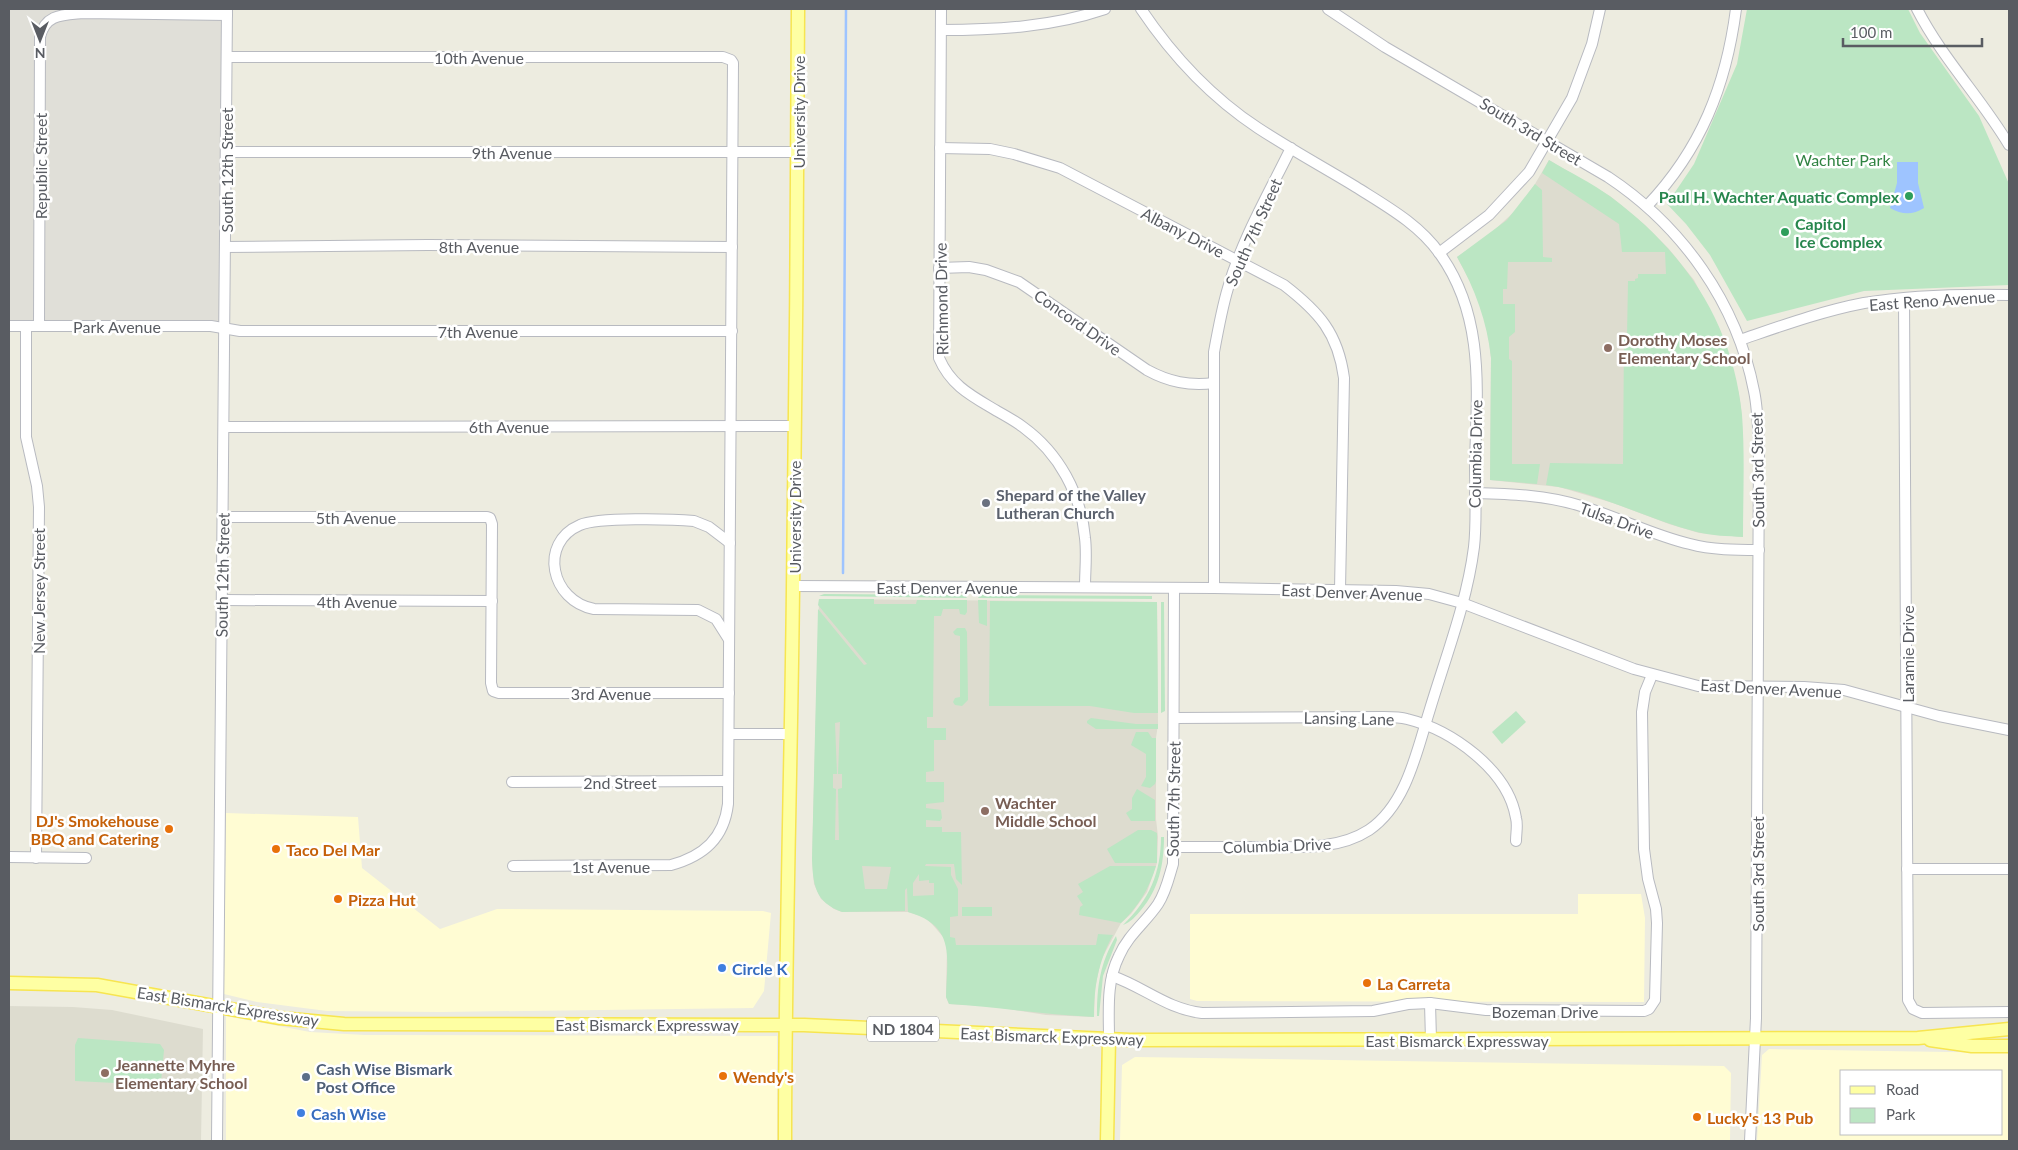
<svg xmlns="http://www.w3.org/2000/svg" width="2018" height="1150" font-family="Lato,sans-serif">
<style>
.commercial{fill:#fffcd3;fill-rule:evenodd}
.industrial{fill:#e0dfd8}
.education{fill:#dddccf}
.green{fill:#bbe6c3;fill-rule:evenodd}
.water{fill:#9ec4ff}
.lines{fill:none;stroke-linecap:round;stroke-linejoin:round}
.stream{stroke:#9ec4ff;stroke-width:2.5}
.minor-casing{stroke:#b8bac0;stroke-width:12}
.major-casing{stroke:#f7e550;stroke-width:15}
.minor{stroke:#fff;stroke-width:10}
.major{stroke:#feffa3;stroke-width:12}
.leisure-dot{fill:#2e9e5b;stroke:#fff;stroke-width:2}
.education-dot{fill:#8d6e63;stroke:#fff;stroke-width:2}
.worship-dot{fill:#6b7280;stroke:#fff;stroke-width:2}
.food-dot{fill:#e8710a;stroke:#fff;stroke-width:2}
.shop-dot{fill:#3f7fe0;stroke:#fff;stroke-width:2}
.service-dot{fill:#5c6f8a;stroke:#fff;stroke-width:2}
.labels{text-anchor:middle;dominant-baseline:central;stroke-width:5;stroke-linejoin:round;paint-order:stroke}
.shield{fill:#fff;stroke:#8b8d91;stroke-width:1}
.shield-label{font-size:15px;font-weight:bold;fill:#595c62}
.street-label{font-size:16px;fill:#595c62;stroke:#fff}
.park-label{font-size:16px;fill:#308342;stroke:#fff}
.leisure-label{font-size:16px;font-weight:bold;fill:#27864d;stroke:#fff;text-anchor:end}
.education-label{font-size:16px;font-weight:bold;fill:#785e54;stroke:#fff;text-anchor:start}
.worship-label{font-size:16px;font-weight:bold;fill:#5b616d;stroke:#fff;text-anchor:start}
.food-label{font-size:16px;font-weight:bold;fill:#c56008;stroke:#fff;text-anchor:start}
.shop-label{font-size:16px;font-weight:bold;fill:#366cbe;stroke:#fff;text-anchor:start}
.service-label{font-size:16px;font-weight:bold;fill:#4e5e75;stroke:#fff;text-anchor:start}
</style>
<rect width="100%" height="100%" fill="#edece0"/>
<g class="commercial">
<polygon points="226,813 358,817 362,868 440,929 497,909 763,911 771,913 764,991 753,1008 441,1012 327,1011 257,1002 224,994"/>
<polygon points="1578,894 1641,894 1645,918 1644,1002 1197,1001 1190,999 1190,914 1578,914"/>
<polygon points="226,1016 310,1032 365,1035 777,1036 777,1141 226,1141"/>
<path d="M1769,1049L2009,1053V1141H1757L1762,1055ZM1842,1071H2002V1134H1842Z"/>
<polygon points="1135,1057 1724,1066 1731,1073 1730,1141 1120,1141 1122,1065"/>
</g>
<polygon class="industrial" points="9,9 222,9 221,321 9,320"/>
<g class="education">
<polygon points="1549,160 1610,196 1645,225 1669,249 1694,280 1720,330 1729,356 1739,394 1742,416 1743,537 1699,533 1669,524 1613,503 1559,487 1490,480 1491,358 1489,340 1483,314 1472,285 1457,257 1489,235 1517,209 1535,184"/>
<polygon points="819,599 1157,602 1158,724 1156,738 1156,819 1158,837 1157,863 1147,892 1131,914 1121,923 1101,960 1095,988 1094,1017 1046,1015 990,1006 949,1004 946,997 947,948 944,938 932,924 924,917 908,912 842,912 834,909 821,899 814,884 812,859"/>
<polygon points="9,1006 73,1007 112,1010 203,1029 201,1141 9,1141"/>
</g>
<g class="green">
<polygon points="1747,9 1908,9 1920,33 1979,116 2009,184 2009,285 1864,291 1747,321 1710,255 1686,224 1667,204 1694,164 1737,64"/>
<path d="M1549,160C1569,172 1592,183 1611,197C1684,251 1733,323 1742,415C1745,455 1743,497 1743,537C1728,536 1712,536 1697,532C1646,519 1598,492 1546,485L1550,463L1623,464L1624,336H1627L1628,281H1635V279L1638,278V274H1666L1665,252H1622L1619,224L1542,173Z"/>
<path d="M1535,184L1542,190L1543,257L1552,258V262H1508L1507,289H1503V304H1515V332L1509,337V359L1512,361V464H1540L1537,484L1490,480L1491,358C1487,321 1475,289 1457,257L1507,220Z"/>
<polygon points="824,594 965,595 967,598 819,596"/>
<polygon points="980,595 1152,596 1152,599 978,598"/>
<path d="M819,599H874V604H916L917,600H967V612L965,615L960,614L959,609H943L941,616H934L933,717H927V728H946V740H934V771L926,772V782H944V802L926,804V808L941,810L942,818L940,821L926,820V827H942V832H961L962,885L956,879L954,864H926L925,866L951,867V875L958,889V916L950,917V937L955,938L956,945H1096L1098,934L1113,935C1098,962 1094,987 1094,1017C1045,1015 998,1007 949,1004L946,997C947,956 956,926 908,912L907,888L905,890V911L842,912C815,902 813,885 812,859L818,609L864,665L867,664L818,605ZM840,722L838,774H842V788L838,789L839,840H835L836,789L833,788V774H837L835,723ZM862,866L891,867L887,889H865ZM919,874V881L929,880V883H934V895L913,896V883Z"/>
<polygon points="978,600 987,600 987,626 979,623"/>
<polygon points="990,601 1157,602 1158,713 1134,713 1090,706 989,706"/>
<polygon points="1161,602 1164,602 1165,711 1161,713"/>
<polygon points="957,628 965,628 967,632 968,700 962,706 955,705 953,702 955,698 960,697 960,636 955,635 953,632"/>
<polygon points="1516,711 1526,722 1502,744 1492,732"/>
<polygon points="1091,718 1136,724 1158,724 1158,729 1096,729 1087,723 1087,721"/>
<polygon points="1136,732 1148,732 1152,738 1156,738 1156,781 1155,784 1150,788 1141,786 1146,777 1146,754 1131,745"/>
<polygon points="1137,789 1155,800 1155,821 1131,821 1126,813 1132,809 1132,798"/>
<polygon points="1138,830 1151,830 1157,833 1157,863 1115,863 1107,849"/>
<path d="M1161,837H1164C1164,864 1159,889 1141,910C1136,916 1131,922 1123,925C1149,900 1161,873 1161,837Z"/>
<path d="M1110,866H1156C1149,889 1138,907 1121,923L1079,915L1080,907L1083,905L1077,896L1083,892L1078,884Z"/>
<rect x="962" y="907" width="30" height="9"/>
<path d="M1116,936L1117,940L1103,976L1099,1016H1097C1097,986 1100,963 1116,936Z"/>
<polygon points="78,1038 160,1044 164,1050 161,1082 156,1085 75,1081 75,1045"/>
</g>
<path class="water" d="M1897,162H1918V183L1924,208C1913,215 1902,215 1890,208L1897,183Z"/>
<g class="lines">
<polyline class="stream" points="843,573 846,9"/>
<defs>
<g id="minor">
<path d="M941,9L939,358C951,386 972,396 997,411C1006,416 1015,421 1023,427C1059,453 1081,494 1085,538C1087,554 1085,571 1085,587"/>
<path d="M1141,9C1172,55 1211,97 1258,128C1290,149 1323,167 1356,187C1386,206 1419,224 1440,254C1485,317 1477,390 1475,463C1475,490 1477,520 1474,547C1467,602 1446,656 1430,709C1417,750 1407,804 1369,830C1337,851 1294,847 1258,847C1230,847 1202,847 1174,847"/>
<path d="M1328,9L1385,47L1608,177C1682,226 1737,303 1754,391C1758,410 1758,429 1759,448L1756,1018L1750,1141"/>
<path d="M1917,9C1942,58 1981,98 2009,145"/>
<path d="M941,30C997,30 1052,27 1105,9"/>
<path d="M227,57H723L731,60L733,63L728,804C724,838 704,856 671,865L513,866"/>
<path d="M940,148L990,149L1014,154L1060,168L1284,285C1319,312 1338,333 1344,378L1340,590"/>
<polyline points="226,152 797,152"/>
<path d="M1647,206C1701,149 1726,86 1736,9"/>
<polyline points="225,247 428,245 732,247"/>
<polyline points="1439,253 1489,215 1529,172 1572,98 1592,44 1600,9"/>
<path d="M939,268L969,267L986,270L1019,282L1147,370C1169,382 1189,386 1214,383"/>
<polyline points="1904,299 1908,1000 1913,1009 1922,1013 2009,1012"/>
<polyline points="9,326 211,326 240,331 732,331"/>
<polyline points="26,326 26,437 37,486 39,507 36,858"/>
<path d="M39,326L40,37C45,14 63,15 83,13L227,15"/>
<path d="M1740,340C1781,326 1822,311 1864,303C1912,295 1961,294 2009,295"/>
<polyline points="224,427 795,426"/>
<path d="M1475,493C1511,494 1546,495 1581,506C1618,517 1652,535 1690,544C1712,550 1736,550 1759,550"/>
<polyline points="223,517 487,517 490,518 492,524 491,683 493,691 499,693 729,693"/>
<polyline points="793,586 1214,588 1396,591 1429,594 1462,603 1634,669 1698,686 1804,687 1844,690 1939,716 2009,730"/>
<path d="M1214,588V352C1218,330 1222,308 1228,288C1242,239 1269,193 1291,148"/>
<polyline points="222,600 492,601"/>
<path d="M728,638L716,619L698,610L594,609C551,601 538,543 580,525C597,517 673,519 694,521L709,527L730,543"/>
<path d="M1175,718L1384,717C1391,717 1400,717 1407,719C1452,730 1508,770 1516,818C1518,825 1516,833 1516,841"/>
<polyline points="729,734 791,734"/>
<polyline points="512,782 728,781"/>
<polyline points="9,857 86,858"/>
<polyline points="1907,869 2009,869"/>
<path d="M1112,976C1144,987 1167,1009 1202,1013L1373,1011L1408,1004L1430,1003L1486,1010L1644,1011L1649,1009L1655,1000L1657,923L1656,909L1648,879L1644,849L1642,712L1645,692L1652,675"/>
<polyline points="1430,1003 1431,1040"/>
<path d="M1109,1039C1109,1011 1106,982 1119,956C1128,935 1146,922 1158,904C1166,892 1169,877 1173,864L1174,588"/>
<polyline points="217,1141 227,9"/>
</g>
<g id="major">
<polyline points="9,983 97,985 280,1018 344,1024 804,1025 1130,1040 1918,1038 2009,1029"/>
<polyline points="1930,1040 1972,1046 2009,1046"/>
<path d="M785,1141C785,957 791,773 793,589C796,396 797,202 798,9"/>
<polyline points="1107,1141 1109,1039"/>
</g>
</defs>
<use href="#minor" class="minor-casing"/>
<use href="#major" class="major-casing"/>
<use href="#minor" class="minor"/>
<use href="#major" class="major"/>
</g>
<g class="leisure-dot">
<circle cx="1909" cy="196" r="5"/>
<circle cx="1785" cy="232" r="5"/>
</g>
<g class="education-dot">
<circle cx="1608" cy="348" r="5"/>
<circle cx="985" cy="811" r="5"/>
<circle cx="105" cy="1073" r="5"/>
</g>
<circle class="worship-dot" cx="986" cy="503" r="5"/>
<g class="food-dot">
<circle cx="169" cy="829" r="5"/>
<circle cx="276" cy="849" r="5"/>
<circle cx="338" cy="899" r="5"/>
<circle cx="1367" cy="983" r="5"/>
<circle cx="723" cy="1076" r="5"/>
<circle cx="1697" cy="1117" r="5"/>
</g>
<g class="shop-dot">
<circle cx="722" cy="968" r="5"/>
<circle cx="301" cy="1113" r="5"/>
</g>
<circle class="service-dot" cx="306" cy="1077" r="5"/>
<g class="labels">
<rect class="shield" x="867" y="1016.5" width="72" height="25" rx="4"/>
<g class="shield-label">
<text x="903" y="1029">ND 1804</text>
</g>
<g class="street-label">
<text x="479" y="57">10th Avenue</text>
<text transform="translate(798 112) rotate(-90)">University Drive</text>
<text transform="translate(1531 131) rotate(31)">South 3rd Street</text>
<text x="512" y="152">9th Avenue</text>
<text transform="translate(40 166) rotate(-90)">Republic Street</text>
<text transform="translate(226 170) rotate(-90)">South 12th Street</text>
<text transform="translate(1183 232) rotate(27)">Albany Drive</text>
<text transform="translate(1253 232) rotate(-66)">South 7th Street</text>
<text x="479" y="246">8th Avenue</text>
<text transform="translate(941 299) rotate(-91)">Richmond Drive</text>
<text transform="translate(1932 300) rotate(-4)">East Reno Avenue</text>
<text transform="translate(1078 322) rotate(35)">Concord Drive</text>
<text x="117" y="326">Park Avenue</text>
<text x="478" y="331">7th Avenue</text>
<text x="509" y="426">6th Avenue</text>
<text transform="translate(1475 454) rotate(-89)">Columbia Drive</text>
<text transform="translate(1757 470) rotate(-91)">South 3rd Street</text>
<text x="356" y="517">5th Avenue</text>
<text transform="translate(794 517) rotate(-90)">University Drive</text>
<text transform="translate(1617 520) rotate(20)">Tulsa Drive</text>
<text transform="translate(222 575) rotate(-89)">South 12th Street</text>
<text x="947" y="587">East Denver Avenue</text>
<text transform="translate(38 591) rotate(-90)">New Jersey Street</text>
<text transform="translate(1352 592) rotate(2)">East Denver Avenue</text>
<text x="357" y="601">4th Avenue</text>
<text transform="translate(1907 654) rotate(-90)">Laramie Drive</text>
<text transform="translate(1771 688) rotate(3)">East Denver Avenue</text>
<text x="611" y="693">3rd Avenue</text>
<text transform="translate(1349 718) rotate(1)">Lansing Lane</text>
<text x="620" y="782">2nd Street</text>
<text transform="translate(1173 799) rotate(-89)">South 7th Street</text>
<text transform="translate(1277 845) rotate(-2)">Columbia Drive</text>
<text x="611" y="866">1st Avenue</text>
<text transform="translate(1757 874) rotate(-90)">South 3rd Street</text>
<text transform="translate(228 1006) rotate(9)">East Bismarck Expressway</text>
<text x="1545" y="1011">Bozeman Drive</text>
<text x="647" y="1024">East Bismarck Expressway</text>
<text transform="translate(1052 1036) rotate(2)">East Bismarck Expressway</text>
<text x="1457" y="1040">East Bismarck Expressway</text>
</g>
<g class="park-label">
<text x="1843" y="159">Wachter Park</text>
</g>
<g class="leisure-label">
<text x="1899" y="196">Paul H. Wachter Aquatic Complex</text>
<text x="1795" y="223" text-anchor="start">Capitol<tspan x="1795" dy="18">Ice Complex</tspan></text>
</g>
<g class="education-label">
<text x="1618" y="339">Dorothy Moses<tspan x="1618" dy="18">Elementary School</tspan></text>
<text x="995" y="802">Wachter<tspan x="995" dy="18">Middle School</tspan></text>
<text x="115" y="1064">Jeannette Myhre<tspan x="115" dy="18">Elementary School</tspan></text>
</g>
<g class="worship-label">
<text x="996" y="494">Shepard of the Valley<tspan x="996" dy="18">Lutheran Church</tspan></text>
</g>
<g class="food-label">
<text x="159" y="820" text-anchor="end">DJ's Smokehouse<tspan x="159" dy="18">BBQ and Catering</tspan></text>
<text x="286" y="849">Taco Del Mar</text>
<text x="348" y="899">Pizza Hut</text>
<text x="1377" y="983">La Carreta</text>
<text x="733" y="1076">Wendy's</text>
<text x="1707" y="1117">Lucky's 13 Pub</text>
</g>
<g class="shop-label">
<text x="732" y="968">Circle K</text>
<text x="311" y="1113">Cash Wise</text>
</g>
<g class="service-label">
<text x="316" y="1068">Cash Wise Bismark<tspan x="316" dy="18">Post Office</tspan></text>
</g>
</g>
<rect width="2018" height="1150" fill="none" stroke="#595c62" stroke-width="20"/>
<rect x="1840" y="1070" width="162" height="65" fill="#ffffff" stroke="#bdbec0"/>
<rect x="1850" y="1086" width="25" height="8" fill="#feffa3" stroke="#bdbec0"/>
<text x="1886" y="1095" font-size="15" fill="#595c62">Road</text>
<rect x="1850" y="1108" width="25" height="15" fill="#bbe6c3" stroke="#bdbec0"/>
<text x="1886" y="1120" font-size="15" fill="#595c62">Park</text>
<g transform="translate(40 40) rotate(180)" stroke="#ffffff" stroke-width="4" paint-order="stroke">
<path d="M0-4L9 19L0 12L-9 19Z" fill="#595c62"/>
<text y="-8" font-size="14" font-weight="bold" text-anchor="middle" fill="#595c62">N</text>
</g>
<path d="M1843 38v8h139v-8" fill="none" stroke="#595c62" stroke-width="2.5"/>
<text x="1850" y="38" font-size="15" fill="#595c62" stroke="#ffffff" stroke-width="4" paint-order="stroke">100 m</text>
</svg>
